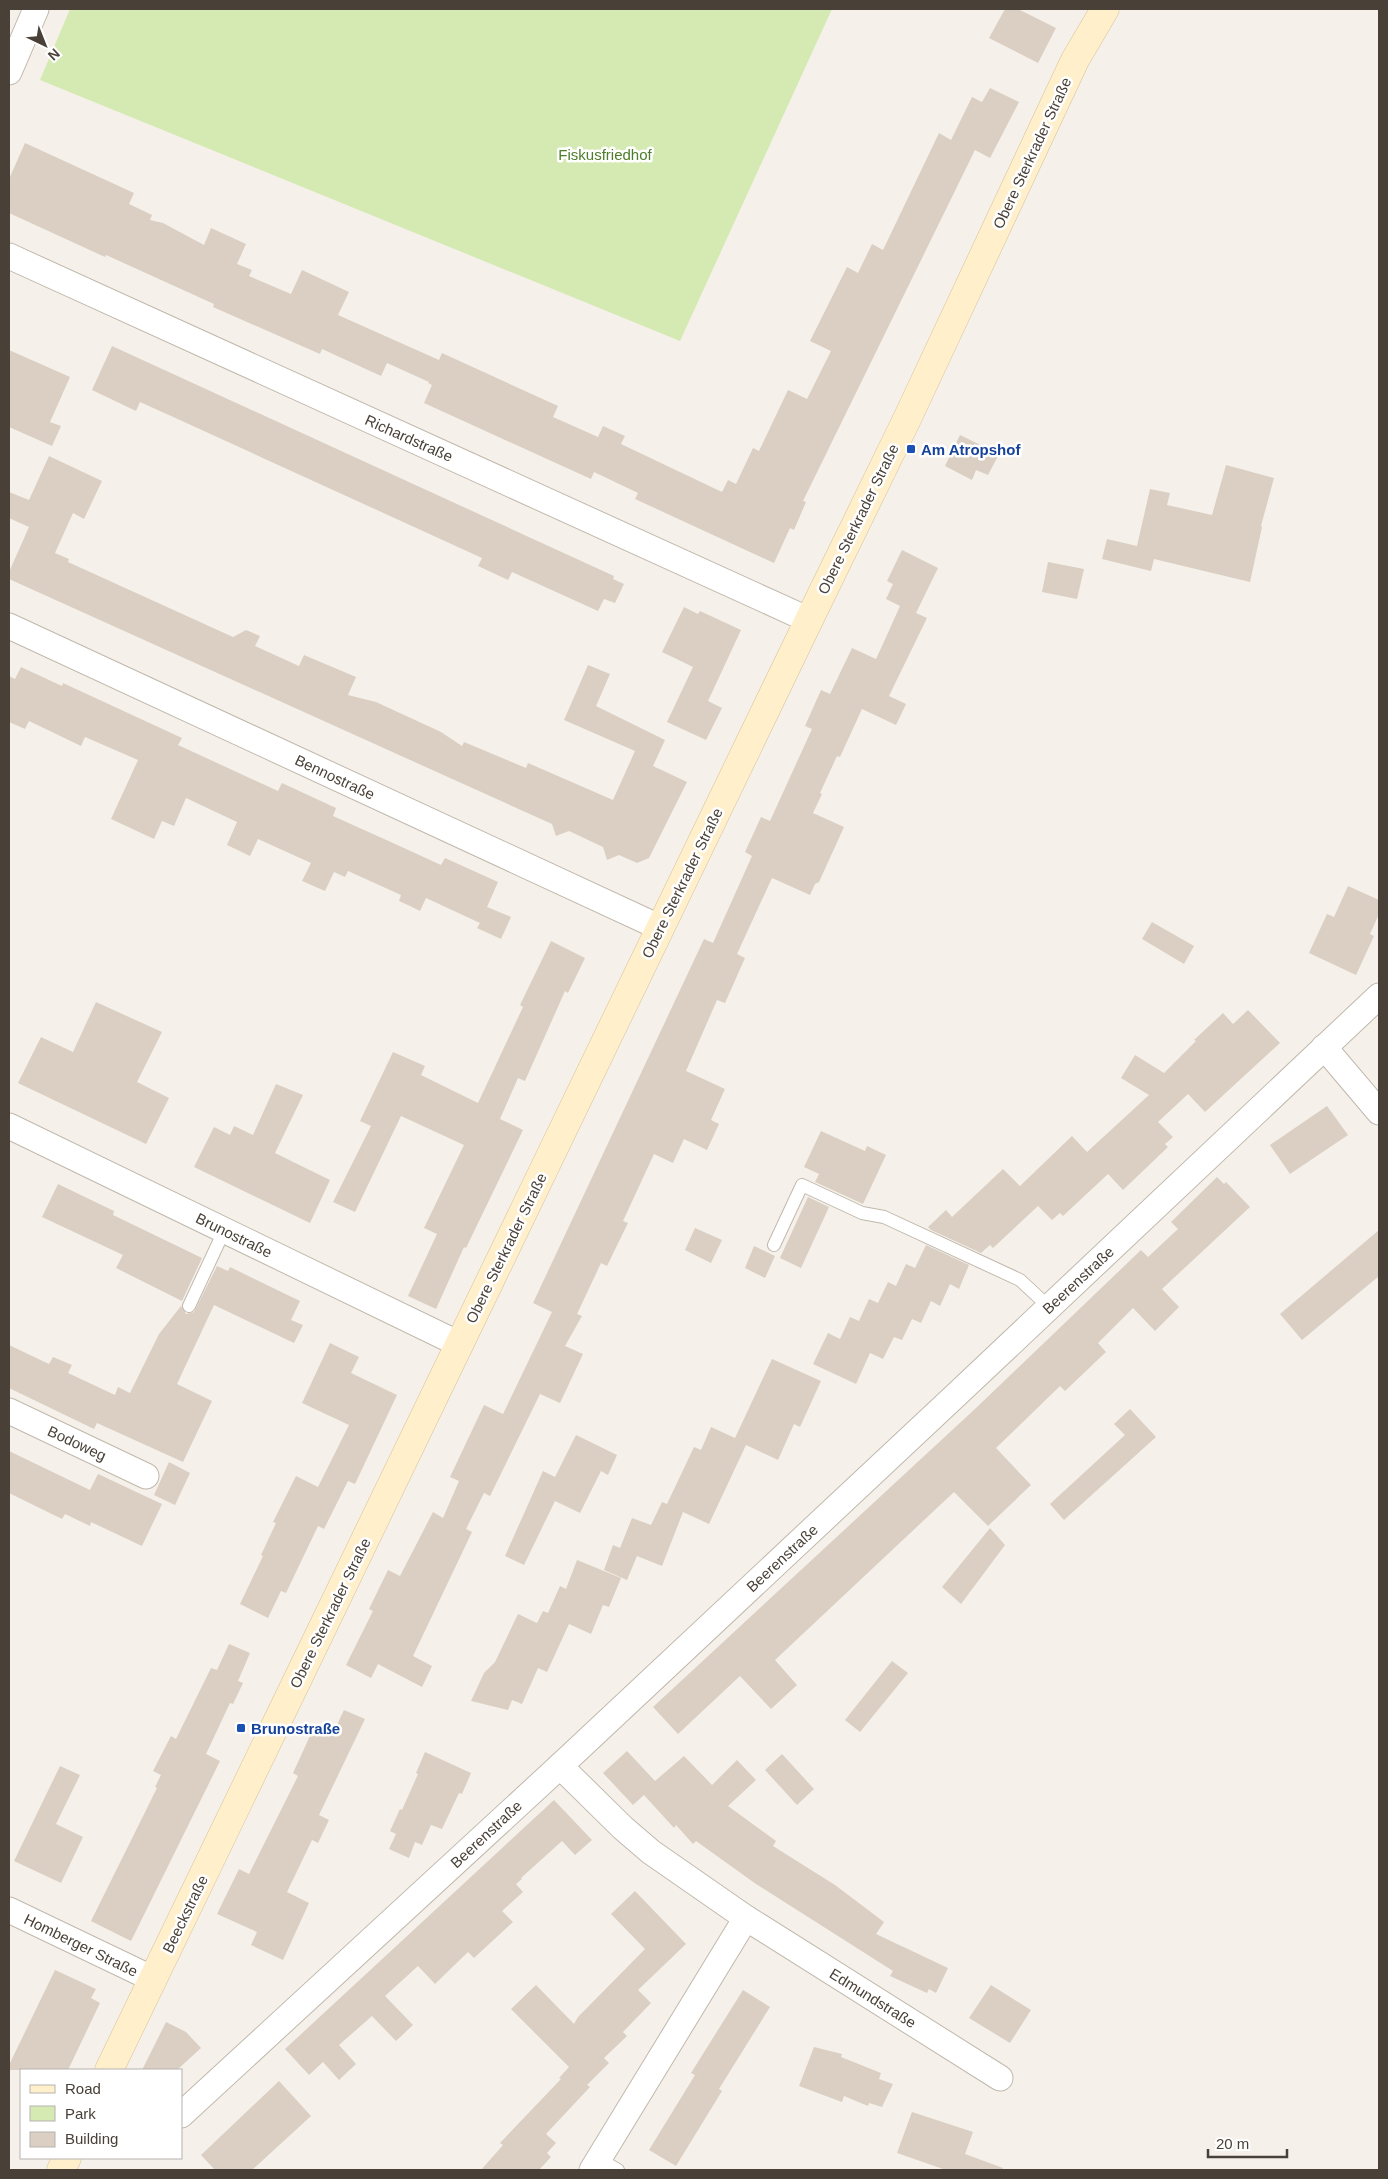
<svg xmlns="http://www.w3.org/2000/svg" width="1388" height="2179" font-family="Arial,sans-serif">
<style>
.green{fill:#d4eab2}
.building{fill:#dacfc2}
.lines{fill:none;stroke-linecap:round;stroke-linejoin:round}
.lane-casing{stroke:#c1b8ac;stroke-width:14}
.street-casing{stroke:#c1b8ac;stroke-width:27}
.secondary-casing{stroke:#d6c299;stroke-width:29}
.lane{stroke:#fff;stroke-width:12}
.street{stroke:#fff;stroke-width:25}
.secondary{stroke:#ffefca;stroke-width:28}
.transit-dot{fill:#1a4fb4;stroke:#fff;stroke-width:2}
.labels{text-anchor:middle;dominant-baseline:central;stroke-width:5;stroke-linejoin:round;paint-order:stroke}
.street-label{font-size:15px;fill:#494138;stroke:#fff}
.park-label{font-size:15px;fill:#4e7d29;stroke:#fff}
.transit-label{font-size:15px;font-weight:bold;fill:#164399;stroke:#fff;text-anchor:start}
</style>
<rect width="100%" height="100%" fill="#f5f1ea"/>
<polygon class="green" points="70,9 832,9 680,341 40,80"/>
<g class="building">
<polygon points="1005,9 1018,9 1056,28 1038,63 989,38"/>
<polygon points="990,88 1019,102 990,158 975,150 803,501 806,502 794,530 790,528 774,563 635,499 638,493 594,472 591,479 424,403 432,385 428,383 429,382 387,363 381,376 322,349 320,354 213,307 214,304 106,255 105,257 9,213 9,179 25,143 134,193 129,204 152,215 150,220 163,223 204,245 211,228 246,244 237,264 252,270 249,276 291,294 302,270 349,292 338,315 439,360 442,353 558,406 553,417 598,437 603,426 625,436 621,444 722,492 728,480 736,484 753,448 759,451 788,390 807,399 831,351 810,341 847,267 858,273 872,244 883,250 939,133 951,140 972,97 982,102"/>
<polygon points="112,346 614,576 613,579 624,584 615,603 604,599 598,611 512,572 508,580 478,566 482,558 171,416 140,402 136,411 92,390"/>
<polygon points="9,350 70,377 50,422 61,426 52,446 9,427"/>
<polygon points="960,435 999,454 988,475 976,470 972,480 945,466"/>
<polygon points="49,456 102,481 84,519 73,513 55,553 69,559 68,562 233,637 246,630 260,636 255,646 299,666 304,655 356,677 348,695 376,702 441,732 462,746 464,742 526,768 528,763 613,800 635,751 564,720 588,665 610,674 596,706 665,740 653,766 687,782 649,858 637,863 619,855 607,860 603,847 569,831 556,836 552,824 9,579 9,572 29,527 9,518 9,492 29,500"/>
<polygon points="1226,465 1274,478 1261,526 1262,527 1250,582 1154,559 1151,571 1102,559 1107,539 1137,546 1150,489 1170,493 1167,505 1212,515"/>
<polygon points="902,550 938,568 916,613 927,618 889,696 906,704 896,725 862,709 840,757 837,756 820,793 822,794 813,813 844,827 819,882 815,884 810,895 772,878 737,954 745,958 725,1003 717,1000 686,1071 725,1089 711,1120 719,1124 707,1150 684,1139 673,1163 654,1154 623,1221 628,1223 607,1266 601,1263 577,1314 582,1316 565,1346 583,1354 560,1403 540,1394 490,1496 484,1493 466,1529 472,1532 413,1656 432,1666 422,1687 378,1664 371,1678 346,1665 373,1611 369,1609 388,1570 400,1576 433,1512 443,1518 459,1481 450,1477 484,1405 503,1414 552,1312 533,1303 704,939 713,943 752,856 745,852 761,817 770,821 812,729 805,726 821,690 830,694 852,648 876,659 887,635 900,606 886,599 893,584 887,581"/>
<polygon points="1048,562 1084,569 1077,599 1042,592"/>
<polygon points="684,607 698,614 700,611 741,630 708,701 722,708 706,740 667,722 693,667 662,652"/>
<polygon points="21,667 62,686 63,683 182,738 178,745 278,791 282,783 336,808 333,816 393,843 441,865 445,858 498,882 487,907 511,917 501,939 477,928 480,923 426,898 420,911 410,906 399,901 401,895 348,871 345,877 334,872 325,891 302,881 311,863 258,839 250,856 227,845 237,822 186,798 174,826 162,821 154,839 111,819 138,760 85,737 81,746 29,721 25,729 9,722 9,676 15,679"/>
<polygon points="1348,886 1379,900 1379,914 1370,934 1374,936 1356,975 1309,953 1327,914 1334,917"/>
<polygon points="1152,922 1194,946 1184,964 1142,939"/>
<polygon points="551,941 585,958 568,993 565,991 525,1081 518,1078 500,1119 523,1130 466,1248 464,1247 436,1309 408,1296 437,1234 424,1228 464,1145 401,1116 355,1212 333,1202 371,1126 360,1121 393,1052 425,1066 421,1075 478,1103 523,1007 520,1005"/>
<polygon points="96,1002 162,1032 137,1082 169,1098 146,1144 18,1083 41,1037 73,1052"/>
<polygon points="1248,1010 1280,1043 1205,1112 1188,1094 1158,1122 1173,1137 1165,1144 1168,1147 1123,1190 1108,1174 1063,1216 1060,1213 1052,1220 1038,1206 993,1248 990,1245 981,1253 931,1230 928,1227 946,1210 952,1217 1003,1169 1020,1186 1072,1136 1087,1152 1149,1095 1121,1078 1135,1055 1164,1073 1196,1041 1194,1040 1223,1013 1233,1024"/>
<polygon points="276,1084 303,1095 275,1153 330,1180 310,1223 194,1167 214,1127 230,1135 234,1126 253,1135"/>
<polygon points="1327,1106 1348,1135 1290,1174 1270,1145"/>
<polygon points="821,1131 865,1151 867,1146 886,1155 863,1204 815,1182 819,1174 804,1167"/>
<polygon points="1217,1177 1224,1184 1226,1182 1250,1207 1162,1289 1179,1307 1155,1331 1133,1308 1098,1343 1106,1352 1065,1391 1060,1386 996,1448 1031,1485 988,1526 954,1492 775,1660 797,1685 771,1709 740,1676 678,1734 653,1707 976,1408 1141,1250 1148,1257 1178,1229 1171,1222"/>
<polygon points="58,1184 114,1211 113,1215 202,1258 182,1301 116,1268 123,1255 42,1217"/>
<polygon points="808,1197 829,1207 801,1268 780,1258"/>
<polygon points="695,1228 722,1240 711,1263 685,1250"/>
<polygon points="1379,1230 1379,1276 1302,1340 1280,1314"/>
<polygon points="926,1245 969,1265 959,1289 950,1284 940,1306 931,1301 921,1323 912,1319 902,1340 894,1337 883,1359 870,1353 856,1384 813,1364 828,1333 840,1339 850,1317 859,1321 869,1299 878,1303 888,1282 896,1286 906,1264 915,1268"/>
<polygon points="754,1246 775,1256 765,1278 745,1268"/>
<polygon points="217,1266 228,1271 230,1267 300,1301 291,1320 303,1325 294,1343 214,1305 177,1384 212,1401 183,1462 97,1423 94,1429 9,1388 9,1345 49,1364 53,1357 72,1365 68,1373 115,1395 118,1387 130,1393 159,1334 181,1306 186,1314 194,1312"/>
<polygon points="330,1343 359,1357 351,1373 397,1395 355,1484 348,1481 324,1529 318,1526 286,1593 281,1591 268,1618 240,1604 263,1556 261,1555 276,1523 273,1522 296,1476 318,1487 349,1425 302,1403"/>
<polygon points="772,1359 821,1381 800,1427 794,1424 778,1460 746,1445 709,1524 683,1512 662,1566 637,1556 627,1580 604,1570 613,1545 620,1548 632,1518 651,1525 662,1502 667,1504 694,1447 701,1450 711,1427 735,1438"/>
<polygon points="1130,1409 1156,1437 1064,1520 1050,1504 1125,1435 1114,1424"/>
<polygon points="576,1435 617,1455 608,1475 601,1471 580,1513 555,1501 524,1565 505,1556 543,1471 555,1477"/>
<polygon points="9,1451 90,1490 98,1474 162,1504 142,1546 91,1522 90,1526 65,1514 62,1519 9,1493"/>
<polygon points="169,1462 190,1473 175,1505 154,1495"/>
<polygon points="990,1528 1005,1545 961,1604 942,1587"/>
<polygon points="577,1560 621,1578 609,1607 603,1605 591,1634 569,1624 547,1672 538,1668 522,1704 512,1700 508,1710 471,1701 484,1673 495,1662 518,1614 537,1623 543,1611 548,1613 560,1586 566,1589"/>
<polygon points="229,1644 250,1653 238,1681 243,1683 233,1704 230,1703 206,1754 220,1761 131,1941 91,1921 157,1788 155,1787 161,1775 153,1771 171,1736 176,1739 211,1668 217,1670"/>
<polygon points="892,1661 908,1673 860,1732 845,1720"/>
<polygon points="344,1710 365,1719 319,1815 329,1820 318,1843 312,1840 287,1892 309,1903 283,1960 251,1945 257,1932 217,1914 239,1869 249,1874 298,1776 293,1773 315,1725 333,1733"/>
<polygon points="627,1751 655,1781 684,1756 712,1785 737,1760 756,1780 728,1806 776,1841 773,1846 835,1885 884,1922 876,1934 948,1968 936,1993 929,1989 927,1993 890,1976 893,1971 756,1884 696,1841 693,1844 676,1825 674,1828 644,1795 633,1805 603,1773"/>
<polygon points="425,1752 471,1773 462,1794 459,1793 442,1829 431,1825 422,1845 415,1842 409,1858 389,1849 396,1834 390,1831 400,1809 402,1810 418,1774 416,1773"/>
<polygon points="782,1754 814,1789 797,1805 765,1770"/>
<polygon points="60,1766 80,1775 56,1824 83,1837 61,1883 14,1861"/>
<polygon points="554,1800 592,1840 575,1855 562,1841 521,1878 522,1879 516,1884 523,1892 502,1911 513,1922 474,1958 468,1952 435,1984 418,1966 385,1996 413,2025 396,2041 372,2016 339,2045 356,2064 339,2080 323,2062 309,2075 285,2049"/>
<polygon points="635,1891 686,1944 638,1990 651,2003 623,2032 627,2036 604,2058 609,2063 587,2085 590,2087 546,2134 556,2143 547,2153 551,2157 539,2170 481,2170 503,2145 500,2143 561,2079 559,2078 569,2067 511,2009 536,1985 574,2024 578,2017 645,1949 611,1914"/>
<polygon points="55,1970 96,1989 91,1998 100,2003 68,2070 9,2070 9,2065"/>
<polygon points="991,1985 1031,2010 1010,2043 969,2018"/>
<polygon points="743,1990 770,2007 719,2089 722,2091 676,2166 649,2150 695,2075 691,2073"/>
<polygon points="166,2022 186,2032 201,2048 177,2070 142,2070"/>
<polygon points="814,2047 842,2054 841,2057 881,2073 879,2079 893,2084 882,2107 869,2103 868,2106 844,2096 842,2102 799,2086"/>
<polygon points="279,2081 311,2116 252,2170 215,2170 201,2155"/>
<polygon points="912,2112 973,2132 965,2154 1003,2168 1002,2170 946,2170 897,2153"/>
</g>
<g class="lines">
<defs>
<g id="lane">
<polyline points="774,1245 802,1185 862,1213 884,1217 1020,1280 1049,1307"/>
<polyline points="189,1306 224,1231"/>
<polyline points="599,2159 618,2170"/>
</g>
<g id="street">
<polyline points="9,72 36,9"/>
<polyline points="9,256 809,620"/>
<polyline points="9,626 661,928"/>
<polyline points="1324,1047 1379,1112"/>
<polyline points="9,1126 459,1344"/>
<polyline points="9,1411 146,1476"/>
<polyline points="560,1766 623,1828 651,1852 746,1918 592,2170"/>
<polyline points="9,1910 153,1979"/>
<polyline points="746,1918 1000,2078"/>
<polyline points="181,2115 560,1766 955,1396 1379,996"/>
</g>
<g id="secondary">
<polyline points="109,2070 809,620 907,419 1075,60 1105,9"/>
<polyline points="61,2170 67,2158"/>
</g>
</defs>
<use href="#lane" class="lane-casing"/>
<use href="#street" class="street-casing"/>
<use href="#secondary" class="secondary-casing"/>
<use href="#lane" class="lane"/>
<use href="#street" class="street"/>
<use href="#secondary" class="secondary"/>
</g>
<g class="transit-dot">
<rect x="906" y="444" width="10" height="10" rx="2.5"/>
<rect x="236" y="1723" width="10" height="10" rx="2.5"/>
</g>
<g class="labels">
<g class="street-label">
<text transform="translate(1032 153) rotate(-65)">Obere Sterkrader Straße</text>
<text transform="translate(409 438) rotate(24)">Richardstraße</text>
<text transform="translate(858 519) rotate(-64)">Obere Sterkrader Straße</text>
<text transform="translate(335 777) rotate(25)">Bennostraße</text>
<text transform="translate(682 883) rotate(-64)">Obere Sterkrader Straße</text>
<text transform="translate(234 1235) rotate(26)">Brunostraße</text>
<text transform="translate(506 1248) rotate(-64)">Obere Sterkrader Straße</text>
<text transform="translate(1078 1280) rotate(-43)">Beerenstraße</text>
<text transform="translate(77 1443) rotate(25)">Bodoweg</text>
<text transform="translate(782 1558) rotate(-43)">Beerenstraße</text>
<text transform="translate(330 1613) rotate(-64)">Obere Sterkrader Straße</text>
<text transform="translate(486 1834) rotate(-43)">Beerenstraße</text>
<text transform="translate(185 1914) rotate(-64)">Beeckstraße</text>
<text transform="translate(81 1945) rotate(26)">Homberger Straße</text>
<text transform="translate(873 1998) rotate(32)">Edmundstraße</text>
</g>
<g class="park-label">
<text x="605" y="154">Fiskusfriedhof</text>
</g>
<g class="transit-label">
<text x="921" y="449">Am Atropshof</text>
<text x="251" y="1728">Brunostraße</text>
</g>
</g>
<rect width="1388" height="2179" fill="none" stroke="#494138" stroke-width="20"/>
<rect x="20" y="2069" width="162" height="90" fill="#ffffff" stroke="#b6b3af"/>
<rect x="30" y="2085" width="25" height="8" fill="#ffefca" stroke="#b6b3af"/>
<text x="65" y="2094" font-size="15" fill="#494138">Road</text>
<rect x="30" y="2106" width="25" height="15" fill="#d4eab2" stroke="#b6b3af"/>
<text x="65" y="2119" font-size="15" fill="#494138">Park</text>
<rect x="30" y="2132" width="25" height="15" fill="#dacfc2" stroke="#b6b3af"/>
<text x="65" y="2144" font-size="15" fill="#494138">Building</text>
<g transform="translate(45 45) rotate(137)" stroke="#ffffff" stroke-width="4" paint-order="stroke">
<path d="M0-4L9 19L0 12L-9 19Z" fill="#494138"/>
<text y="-8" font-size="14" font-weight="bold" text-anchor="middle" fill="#494138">N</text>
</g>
<path d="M1208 2149v8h79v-8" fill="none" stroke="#494138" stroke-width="2.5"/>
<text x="1216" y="2149" font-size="15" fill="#494138" stroke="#ffffff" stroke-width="4" paint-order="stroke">20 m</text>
</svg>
